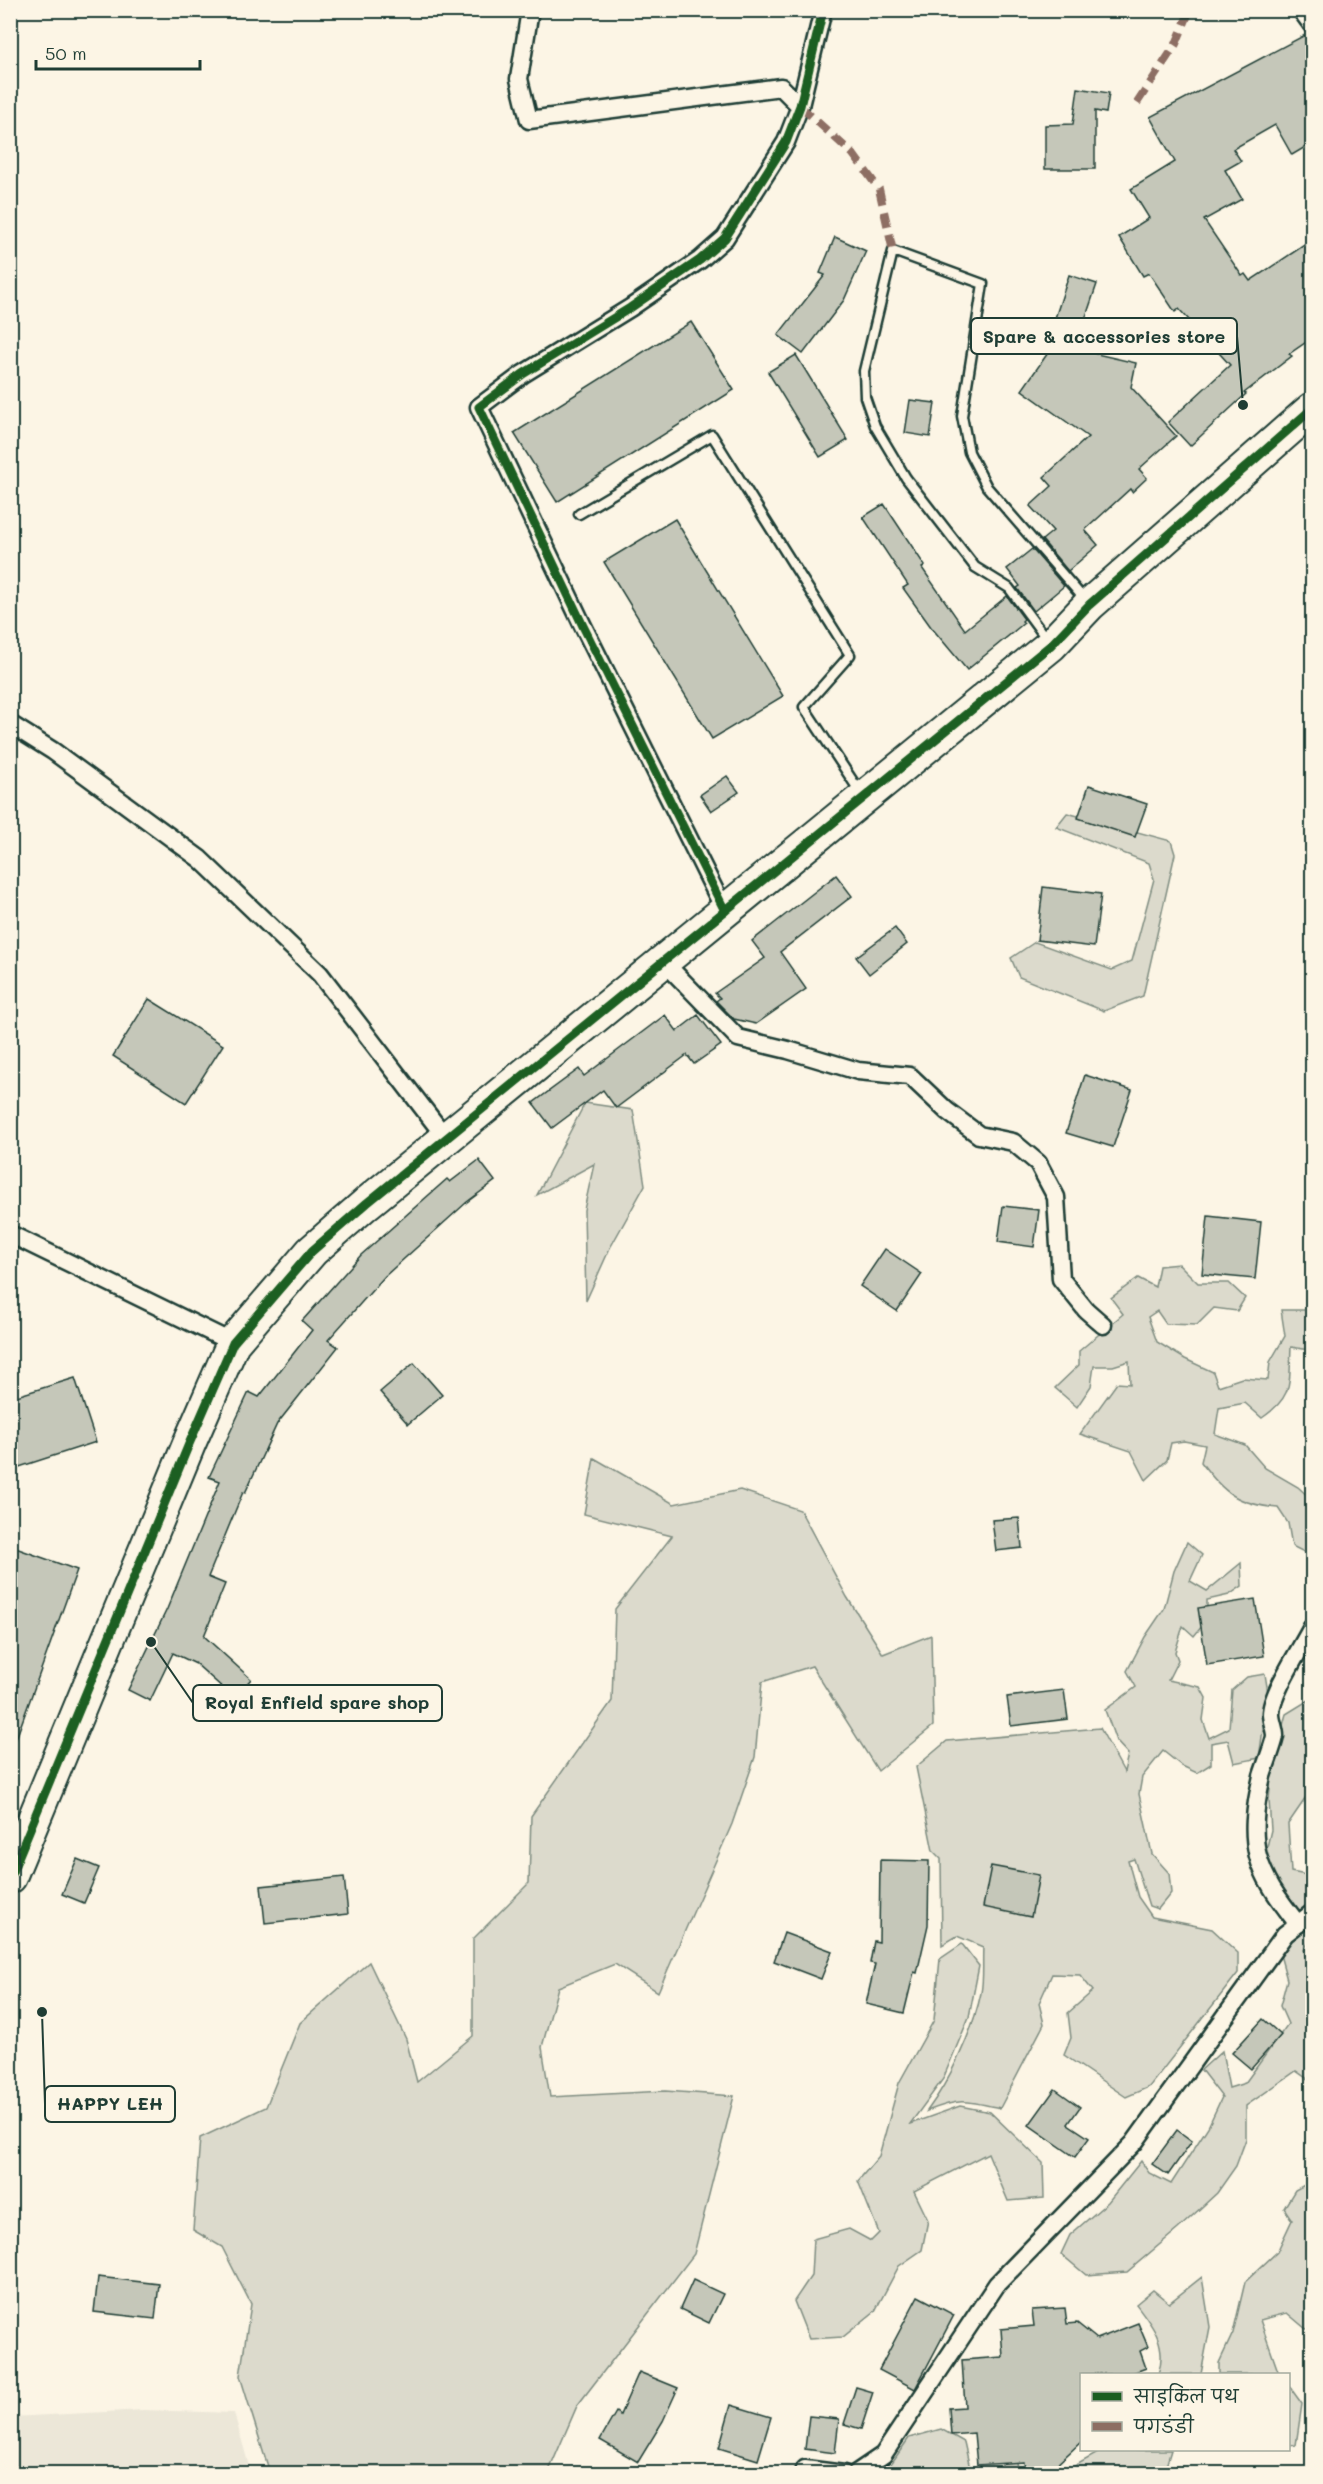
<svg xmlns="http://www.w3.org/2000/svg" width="1323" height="2484" font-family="Mali,'Playpen Sans Deva',sans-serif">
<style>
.built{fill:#ece7d8}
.green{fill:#dcdacc;stroke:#7e8c80;stroke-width:1.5}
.building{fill:#c5c7b9;stroke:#1f3d34;stroke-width:1.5}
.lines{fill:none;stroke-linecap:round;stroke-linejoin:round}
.lane-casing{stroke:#1f3d34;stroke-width:13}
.street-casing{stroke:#1f3d34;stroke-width:21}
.highway-casing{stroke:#1f3d34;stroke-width:36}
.lane{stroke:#fcf5e5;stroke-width:8}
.street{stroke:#fcf5e5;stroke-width:16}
.highway{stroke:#fcf5e5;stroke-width:32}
.quiet{stroke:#8d6e63;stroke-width:8;stroke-dasharray:15 8;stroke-linecap:butt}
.cycleway-casing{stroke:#fcf5e5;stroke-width:13}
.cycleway{stroke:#1b5e20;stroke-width:9}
.leader{fill:none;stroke:#1f3d34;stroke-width:2}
.callout-dot{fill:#1f3d34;stroke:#fcf5e5;stroke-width:2}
.callout{fill:#fcf5e5;stroke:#1f3d34;stroke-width:2}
.callout-label{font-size:18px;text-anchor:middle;font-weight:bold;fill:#1f3d34}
</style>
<rect width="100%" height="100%" fill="#fcf5e5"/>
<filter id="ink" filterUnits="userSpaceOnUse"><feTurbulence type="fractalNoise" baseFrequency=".0167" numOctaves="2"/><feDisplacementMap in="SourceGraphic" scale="12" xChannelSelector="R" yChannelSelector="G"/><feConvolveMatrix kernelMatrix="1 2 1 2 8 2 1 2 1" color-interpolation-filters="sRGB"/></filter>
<g filter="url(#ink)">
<polygon class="built" points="143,2410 234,2413 251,2473 11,2473 11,2417"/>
<g class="green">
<polygon points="1067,813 1171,841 1175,854 1143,996 1104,1011 1019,977 1011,958 1035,942 1112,970 1132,961 1154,879 1149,863 1056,827"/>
<polygon points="585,1103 633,1110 645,1185 610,1248 586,1301 584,1210 594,1164 537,1195"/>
<path d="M1179,1264L1198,1283H1229L1245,1298L1237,1311L1214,1308L1197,1325L1166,1324L1157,1311L1148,1317L1157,1342L1185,1359L1213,1372L1218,1386L1242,1378L1268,1380L1270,1362L1285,1336L1281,1310H1309L1312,1316V1345L1309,1350L1291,1347C1289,1383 1294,1396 1262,1418L1245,1403L1219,1408L1215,1434L1245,1445L1265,1468L1298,1487L1312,1500V1552L1310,1555L1292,1546L1288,1523L1278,1508C1238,1504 1224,1494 1201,1462L1205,1445L1184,1441L1171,1443L1167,1460L1146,1480L1131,1451L1080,1434L1117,1383L1130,1384L1129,1361L1113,1366H1094L1091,1386L1077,1407L1055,1388L1079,1365V1351L1123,1314L1111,1298L1138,1278L1155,1287L1159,1266Z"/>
<polygon points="594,1458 674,1504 740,1490 800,1510 847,1597 883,1654 931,1635 933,1726 878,1771 812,1666 762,1682 755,1757 732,1824 658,1992 615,1964 558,1987 542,2047 550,2097 665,2091 734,2096 694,2254 577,2406 548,2473 270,2473 240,2376 251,2304 222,2247 193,2230 200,2138 266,2107 300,2023 369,1962 406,2039 417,2082 473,2036 473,1939 529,1883 531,1816 612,1701 615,1609 672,1536 584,1514"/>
<path d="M1187,1542L1202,1555L1190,1581L1207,1591L1241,1563L1242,1586L1229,1595L1207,1600V1620L1194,1636L1183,1626L1175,1652L1178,1660L1168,1680L1200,1687L1206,1698L1203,1720L1209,1738L1229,1728L1232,1690L1247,1677L1265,1674L1268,1693L1259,1758L1234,1763L1228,1740L1211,1743V1764L1197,1773L1182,1766L1163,1751L1142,1777L1139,1794L1152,1854L1169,1873L1171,1893L1158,1909L1149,1906L1134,1859L1128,1861L1138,1897L1152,1917L1212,1929L1238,1953V1973L1149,2087L1126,2097L1064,2055L1071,2038L1068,2013L1093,1991L1080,1975L1052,1974L1039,2003L1044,2024L1000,2108C965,2100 960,2098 927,2111C950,2080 973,2031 981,1993C984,1978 982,1962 983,1947L957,1936L942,1945L941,1859L933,1851L916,1767L947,1741L1100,1728L1124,1772L1128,1754L1116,1741L1105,1710L1136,1687L1127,1671L1145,1637L1164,1609L1174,1571Z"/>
<polygon points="1312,1698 1312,1789 1288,1824 1291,1872 1312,1876 1312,1937 1304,1950 1312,1985 1312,2082 1296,2071 1246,2106 1246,2139 1236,2166 1217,2193 1178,2229 1127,2272 1086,2275 1061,2254 1070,2235 1108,2202 1141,2161 1149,2173 1171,2184 1208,2127 1222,2097 1201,2070 1222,2051 1229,2088 1245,2083 1288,2024 1280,2006 1287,1980 1279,1951 1291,1936 1280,1889 1265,1855 1271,1830 1269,1800 1272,1765 1286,1714"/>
<polygon points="962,1944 979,1966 969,2017 943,2079 910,2124 960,2106 990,2112 1043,2163 1044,2198 1008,2201 988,2153 914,2191 928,2220 922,2250 899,2266 875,2311 843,2337 809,2339 794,2301 811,2276 813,2239 849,2229 871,2241 879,2233 858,2181 879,2156 899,2083 934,2020 940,1959"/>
<polygon points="1312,2181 1312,2328 1306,2329 1287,2313 1260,2320 1279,2374 1219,2374 1219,2363 1233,2333 1245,2282 1277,2252 1292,2220 1284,2208 1295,2190"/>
<path d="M1202,2277L1210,2327L1201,2374H1158C1168,2345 1153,2326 1136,2304L1153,2290L1169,2303Z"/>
<polygon points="1289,2386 1302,2404 1296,2445 1289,2446"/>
<polygon points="1002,2425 1014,2434 1017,2473 884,2474 909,2438 941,2429 964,2442 971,2473 1002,2469"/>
<polygon points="1103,2450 1171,2450 1164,2473 1062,2473"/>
</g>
<g class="building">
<polygon points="1307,34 1312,35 1312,143 1292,155 1275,125 1233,149 1241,161 1225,170 1242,199 1204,220 1242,276 1245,274 1250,281 1312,240 1312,338 1289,354 1292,356 1244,393 1246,394 1190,446 1168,422 1230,365 1179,309 1175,312 1149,273 1143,276 1119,237 1149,218 1131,189 1175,162 1150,117"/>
<polygon points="1078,88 1109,93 1106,113 1095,111 1095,169 1045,169 1045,125 1073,124"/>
<polygon points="835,237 866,251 844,300 803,354 778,335 825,275 820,273"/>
<polygon points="1069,275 1097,284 1075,349 1136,363 1131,387 1176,436 1139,469 1147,478 1132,492 1130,489 1085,530 1098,545 1068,571 1042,540 1053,531 1030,506 1052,486 1044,477 1088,437 1022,390 1050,350 1045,349"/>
<polygon points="691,322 734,390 557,502 514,433"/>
<polygon points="796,355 848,440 820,457 768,372"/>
<polygon points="910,400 935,403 930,437 905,433"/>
<polygon points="884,504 925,566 922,568 965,630 1007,596 1024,619 1022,621 1024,623 967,670 931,627 903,588 908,585 863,517"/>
<polygon points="675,519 783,696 712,739 604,562"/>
<polygon points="1032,549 1064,586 1034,611 1017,588 1020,586 1007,569"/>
<polygon points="727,776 739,792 711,811 700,795"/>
<polygon points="1089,785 1147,804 1135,837 1078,818"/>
<polygon points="836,875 852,896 780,952 806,989 756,1024 734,1019 716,1001 720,998 715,993 765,958 752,941"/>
<polygon points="1043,887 1101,894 1094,947 1037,940"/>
<polygon points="895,928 907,944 869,974 856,957"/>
<polygon points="149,999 223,1045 186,1103 113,1056"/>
<polygon points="665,1015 677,1031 698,1015 721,1045 694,1064 687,1055 616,1108 603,1090 552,1128 533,1103 579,1069 584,1076"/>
<polygon points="1085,1075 1132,1090 1113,1147 1066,1133"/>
<polygon points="479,1160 495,1181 467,1202 385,1276 328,1340 338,1347 277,1424 245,1493 243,1492 208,1577 225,1584 204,1636 251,1679 234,1698 196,1664 173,1653 150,1701 128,1690 167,1609 220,1481 209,1477 249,1392 259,1397 312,1330 302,1321 361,1255 447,1179 450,1182"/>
<polygon points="1003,1206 1039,1210 1034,1247 998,1242"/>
<polygon points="1208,1216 1261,1222 1255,1279 1202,1274"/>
<polygon points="885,1249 922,1274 897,1311 860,1286"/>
<polygon points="414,1363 442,1395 408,1424 380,1392"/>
<polygon points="75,1378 96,1442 10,1470 10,1398"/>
<polygon points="1019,1518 1022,1548 996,1551 992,1520"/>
<polygon points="10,1546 77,1570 13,1747 10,1747"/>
<polygon points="1255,1599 1264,1656 1207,1665 1198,1608"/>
<polygon points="1064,1690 1068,1719 1011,1726 1007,1697"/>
<polygon points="77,1859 99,1868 84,1903 62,1894"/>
<polygon points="880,1860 929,1861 928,1925 917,1973 914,1972 904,2013 866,2004 875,1964 870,1963 874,1941 879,1942"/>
<polygon points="991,1866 1039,1875 1031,1917 983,1907"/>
<polygon points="344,1877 348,1914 265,1923 261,1886"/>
<polygon points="784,1933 832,1951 821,1979 774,1961"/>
<polygon points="1263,2019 1281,2035 1251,2069 1232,2053"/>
<polygon points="1055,2089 1080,2107 1068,2124 1089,2138 1075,2157 1029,2125"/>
<polygon points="1177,2130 1192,2141 1168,2175 1152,2164"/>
<polygon points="98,2277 159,2284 155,2319 94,2312"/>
<polygon points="693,2280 723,2294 709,2323 680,2309"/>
<polygon points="918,2296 954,2315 915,2389 879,2370"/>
<polygon points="1065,2308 1067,2324 1077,2323 1097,2339 1138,2323 1148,2347 1140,2351 1146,2368 1130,2374 1082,2374 1082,2441 1054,2467 1025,2470 1024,2462 977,2465 974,2433 951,2435 949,2408 965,2407 962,2360 1003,2357 1001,2329 1034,2326 1032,2310"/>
<polygon points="639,2372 678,2388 663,2421 638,2462 600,2440 616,2412 620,2415"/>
<polygon points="856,2387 873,2392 861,2429 844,2424"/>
<polygon points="731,2405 771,2417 758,2460 719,2448"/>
<polygon points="809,2416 839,2419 835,2453 805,2449"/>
</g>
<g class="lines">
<defs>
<g id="lane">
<polyline points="579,514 712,435 850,655 804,707 860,792"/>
<polyline points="1048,641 1009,588 975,567 906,478 875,426 865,397 864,371 893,251 983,284 962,416 969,452 987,487 1085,600"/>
</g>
<g id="street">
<polyline points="530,10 519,79 529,120 781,87 800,106"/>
<polyline points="1301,10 1312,25"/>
<polyline points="10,724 53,751 200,859 320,974 446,1138"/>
<polyline points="725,911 583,626 479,407 523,374 630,308 700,260 725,238 786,142 800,106 823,10"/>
<polyline points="663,961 738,1038 788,1050 858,1071 910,1076 947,1111 979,1135 1013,1142 1038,1163 1056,1197 1061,1279 1086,1310 1103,1325"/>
<polyline points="10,1234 233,1343"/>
<path d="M1298,1924C1255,1870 1246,1845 1262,1776C1265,1766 1274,1744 1275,1736C1275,1729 1271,1721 1271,1714C1271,1693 1302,1647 1312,1627"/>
<polyline points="802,2474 805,2469 844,2474"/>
<polyline points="855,2474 883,2455 997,2284 1134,2143 1285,1934 1312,1913"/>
</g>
<polyline id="highway" points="10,1877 189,1444 233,1343 312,1251 367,1203 1051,645 1089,605 1312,409"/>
</defs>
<use href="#lane" class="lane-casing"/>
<use href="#street" class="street-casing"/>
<use href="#highway" class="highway-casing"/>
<use href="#lane" class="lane"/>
<use href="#street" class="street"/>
<use href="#highway" class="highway"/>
<g class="quiet">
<polyline points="1137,103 1176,44 1190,10"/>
<polyline points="800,106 853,154 879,189 893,251"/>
</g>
<defs>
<g id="cycleway">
<polyline points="725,911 583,626 479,407 523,374 630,308 700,260 725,238 786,142 800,106 823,10"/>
<polyline points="10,1877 189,1444 233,1343 312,1251 367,1203 1051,645 1089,605 1312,409"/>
</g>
</defs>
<use href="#cycleway" class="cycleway-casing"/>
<use href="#cycleway" class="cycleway"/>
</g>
</g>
<path class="leader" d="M1243 405L1237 336M151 1642L193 1703M42 2012L45 2104"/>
<g class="callout-dot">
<circle cx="1243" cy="405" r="6"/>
<circle cx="151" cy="1642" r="6"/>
<circle cx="42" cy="2012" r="6"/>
</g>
<g class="callout">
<rect x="971" y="318" width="266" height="36" rx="6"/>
<rect x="193" y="1685" width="249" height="36" rx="6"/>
<rect x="45" y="2086" width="130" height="36" rx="6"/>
</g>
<g class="callout-label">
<text x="1104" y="343">Spare &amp; accessories store</text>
<text x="317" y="1709">Royal Enfield spare shop</text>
<text x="110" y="2110">HAPPY LEH</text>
</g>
<rect width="1323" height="2484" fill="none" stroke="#fcf5e5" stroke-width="36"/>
<rect x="18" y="18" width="1287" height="2448" fill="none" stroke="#1f3d34" stroke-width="2" filter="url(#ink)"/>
<rect x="1080" y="2373" width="210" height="78" fill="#fcf5e5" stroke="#a4ab9e" stroke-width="1.5"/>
<rect x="1092" y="2392" width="30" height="9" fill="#1b5e20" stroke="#a4ab9e" stroke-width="1.5"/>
<text x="1134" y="2403" font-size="18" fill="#1f3d34">साइकिल पथ</text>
<rect x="1092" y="2422" width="30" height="9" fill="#8d6e63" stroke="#a4ab9e" stroke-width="1.5"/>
<text x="1134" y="2433" font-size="18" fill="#1f3d34">पगडंडी</text>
<path d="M36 60v9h164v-9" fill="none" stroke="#1f3d34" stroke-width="3"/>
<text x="45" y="60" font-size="18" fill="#1f3d34" stroke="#fcf5e5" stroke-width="4.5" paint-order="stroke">50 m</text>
</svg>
